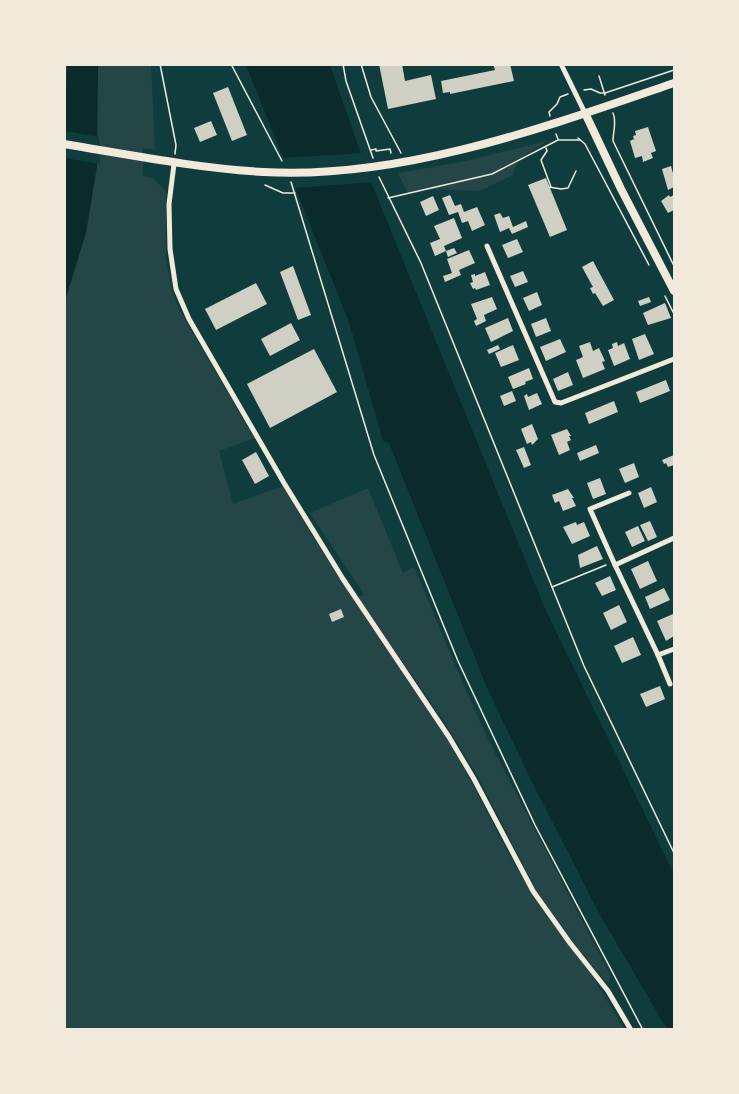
<svg xmlns="http://www.w3.org/2000/svg" width="739" height="1094" font-family="'DM Sans',sans-serif">
<style>
.green{fill:#244646}
.water{fill:#0a2a2b}
.pier{fill:#0f3d3e}
.building{fill:#cfcfc3}
.lines{fill:none;stroke-linecap:round;stroke-linejoin:round}
.path{stroke:#f1e9da;stroke-width:1.5}
.minor{stroke:#f1e9da;stroke-width:5}
.secondary{stroke:#f1e9da;stroke-width:8}
</style>
<rect width="100%" height="100%" fill="#0f3d3e"/>
<g class="green">
<path d="M64,65H151L155,149H143V176L153,178L166,191V259L173,295L184,318L254,438L219,451L233,504L283,486C331,572 391,651 444,734C475,783 497,837 528,886C547,915 569,942 589,971C601,990 613,1010 624,1029H65Z"/>
<path d="M550,140C534,150 517,155 513,175L479,191L433,189L408,193L398,173L461,162Z"/>
<polygon points="368,488 403,573 414,567 464,686 489,741 611,976 609,981 606,982 579,950 536,890 477,775 439,714 358,598 364,594 310,513"/>
</g>
<g class="water">
<polygon points="67,65 98,65 97,166 86,233 65,301 64,138"/>
<polygon points="246,65 330,65 371,182 546,611 674,874 674,1029 667,1029 600,915 532,782 488,690 389,443 383,441 349,322"/>
</g>
<g class="pier">
<polygon points="65,131 99,137 100,164 64,158"/>
<polygon points="365,153 375,182 294,188 281,158"/>
</g>
<g class="building">
<polygon points="379,64 402,64 405,81 431,75 436,99 388,109"/>
<polygon points="493,64 510,64 514,81 450,94 450,92 443,93 441,81 495,70"/>
<polygon points="228,87 247,135 232,141 213,93"/>
<polygon points="211,121 217,135 200,142 194,128"/>
<polygon points="648,127 656,151 651,153 653,158 643,162 642,156 635,158 630,141 634,139 633,136 636,135 635,131"/>
<polygon points="671,166 674,177 674,187 668,190 662,169"/>
<polygon points="546,178 567,230 550,237 528,185"/>
<polygon points="450,195 455,206 461,204 464,212 477,207 485,225 472,231 468,221 462,223 458,212 449,215 442,198"/>
<polygon points="669,195 670,197 674,195 674,210 668,213 661,201"/>
<polygon points="433,196 439,210 426,216 420,202"/>
<polygon points="500,213 503,218 509,216 513,227 526,221 528,227 512,234 509,228 500,232 494,215"/>
<polygon points="454,218 462,238 444,246 446,251 454,248 457,253 448,257 446,251 435,256 430,243 440,239 434,226"/>
<polygon points="517,239 523,252 508,258 502,245"/>
<polygon points="469,250 475,263 459,270 461,275 445,282 443,276 452,273 447,259"/>
<polygon points="593,261 614,300 603,306 595,293 593,294 590,288 593,287 582,267"/>
<polygon points="293,266 311,315 298,320 280,272"/>
<polygon points="523,271 528,282 515,287 510,276"/>
<polygon points="485,272 490,285 476,290 475,288 473,289 470,283 473,282 471,275 475,274 475,276"/>
<polygon points="256,283 267,304 216,330 205,309"/>
<polygon points="537,292 542,305 529,311 523,298"/>
<polygon points="492,297 497,309 484,315 486,321 476,326 474,321 477,319 471,304"/>
<polygon points="649,297 651,302 640,306 638,301"/>
<polygon points="665,303 671,318 648,325 643,313"/>
<polygon points="508,318 513,331 491,342 485,328"/>
<polygon points="546,318 551,331 536,337 531,324"/>
<polygon points="291,323 300,340 270,356 261,339"/>
<polygon points="645,334 654,354 639,360 632,339"/>
<polygon points="560,339 566,352 546,361 540,347"/>
<polygon points="590,342 593,351 599,348 605,361 602,362 605,369 583,378 576,360 583,357 579,346"/>
<polygon points="617,342 618,346 624,343 630,359 614,366 608,350 613,348 612,344"/>
<polygon points="498,345 500,349 489,354 487,350"/>
<polygon points="513,345 519,360 501,367 495,353"/>
<polygon points="314,349 337,392 270,428 247,384"/>
<polygon points="529,368 533,379 525,382 526,384 513,389 508,377"/>
<polygon points="568,372 573,385 558,391 553,379"/>
<polygon points="666,380 670,391 640,403 636,392"/>
<polygon points="512,391 516,401 504,406 500,396"/>
<polygon points="537,393 542,404 529,410 524,396 527,394 528,397"/>
<polygon points="614,401 618,412 589,424 585,413"/>
<polygon points="532,424 538,439 532,445 531,442 527,444 521,429"/>
<polygon points="567,429 571,436 569,436 571,440 567,442 570,450 559,455 551,435"/>
<polygon points="596,445 599,453 580,461 577,453"/>
<polygon points="524,447 531,465 524,468 516,450"/>
<polygon points="256,452 269,476 255,484 242,460"/>
<polygon points="674,455 674,465 668,467 666,463 664,464 662,460"/>
<polygon points="634,463 639,477 625,483 619,469"/>
<polygon points="600,478 606,494 593,499 587,483"/>
<polygon points="651,487 657,502 644,508 638,493"/>
<polygon points="568,489 574,498 572,498 576,506 563,511 559,501 555,503 552,495"/>
<polygon points="650,521 657,537 648,541 640,525"/>
<polygon points="576,522 577,525 584,522 590,536 572,544 563,527"/>
<polygon points="638,526 645,541 632,547 625,532"/>
<polygon points="597,546 603,559 580,568 578,555"/>
<polygon points="648,561 657,581 640,589 631,569"/>
<polygon points="610,576 616,590 602,596 595,583"/>
<polygon points="664,588 670,600 650,609 645,597"/>
<polygon points="619,605 627,622 611,630 603,613"/>
<polygon points="341,609 344,617 332,622 329,614"/>
<polygon points="673,614 674,636 666,641 657,621"/>
<polygon points="633,637 641,655 622,663 614,646"/>
<polygon points="660,686 665,699 646,707 640,694"/>
</g>
<g class="lines">
<g class="path">
<polyline points="160,64 176,145 175,154"/>
<polyline points="231,64 282,161"/>
<polyline points="343,64 346,81 373,158"/>
<polyline points="361,64 371,97 401,153"/>
<polyline points="599,76 605,95"/>
<polyline points="584,90 591,89 600,93 605,93 674,70"/>
<path d="M613,113C617,121 613,132 613,141L674,266"/>
<polyline points="550,116 549,112 557,104 560,97 568,94"/>
<polyline points="556,134 558,139"/>
<polyline points="578,138 585,144 649,265"/>
<polyline points="546,148 547,151 541,160 551,187"/>
<polyline points="371,150 376,149 376,151 390,149 391,153"/>
<polyline points="379,177 421,263 584,666 674,853"/>
<polyline points="291,182 374,455 458,661 535,825 643,1030"/>
<polyline points="265,185 283,193 295,193"/>
<polyline points="549,187 561,189 568,188 576,171"/>
<polyline points="388,198 492,174 558,140 580,140"/>
<polyline points="665,296 674,314"/>
<polyline points="552,587 606,565"/>
</g>
<g class="minor">
<polyline points="561,64 585,113"/>
<polyline points="174,164 169,204 170,249 176,289 189,319 284,483 343,579 449,737 474,779 533,891 570,943 608,991 631,1030"/>
<polyline points="487,246 555,402 561,403 674,359"/>
<polyline points="674,538 615,565 658,655 674,649"/>
<polyline points="615,565 590,509 629,493"/>
<polyline points="658,655 670,684"/>
</g>
<g class="secondary">
<polyline points="585,113 621,189 674,291"/>
<path d="M64,144C131,155 196,168 263,172C401,180 546,127 674,83"/>
</g>
</g>
<rect width="739" height="1094" fill="none" stroke="#f1e9da" stroke-width="132"/>
</svg>
